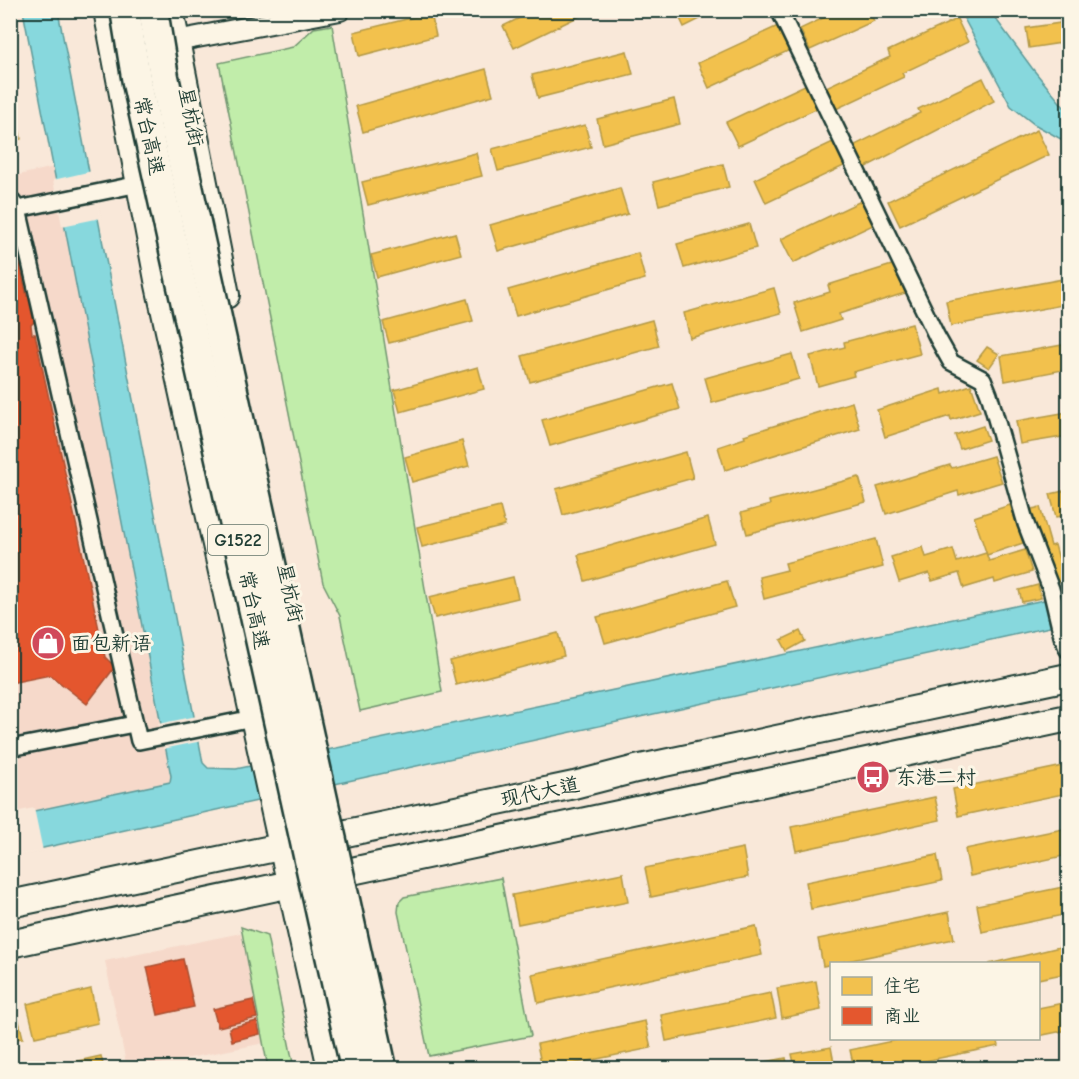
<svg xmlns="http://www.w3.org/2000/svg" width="1079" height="1079" font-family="'Comic Neue','LXGW WenKai TC',sans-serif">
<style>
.built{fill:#f6d9ca}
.green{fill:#c1edaa;stroke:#70956f;stroke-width:1.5}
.water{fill:#87d8dd;stroke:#5d9a99;stroke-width:1.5}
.pier{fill:#f9e8d9}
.homes{fill:#f2c14e;stroke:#b39946;stroke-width:1.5}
.shops{fill:#e4572e;stroke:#a94f30;stroke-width:1.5}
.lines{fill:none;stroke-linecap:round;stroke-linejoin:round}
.minor-casing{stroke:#1f3d34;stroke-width:20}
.tertiary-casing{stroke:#1f3d34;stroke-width:24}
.primary-casing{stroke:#1f3d34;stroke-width:30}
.minor{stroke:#fcf5e5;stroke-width:15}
.tertiary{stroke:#fcf5e5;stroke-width:20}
.primary{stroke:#fcf5e5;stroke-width:26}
.motorway-bridge-casing{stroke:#1f3d34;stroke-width:33;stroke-linecap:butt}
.motorway-bridge{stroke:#fcf5e5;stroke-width:28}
.labels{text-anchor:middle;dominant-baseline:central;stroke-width:6;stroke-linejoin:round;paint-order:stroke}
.shield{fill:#fcf5e5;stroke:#617469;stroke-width:1.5}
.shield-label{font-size:18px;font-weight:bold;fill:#1f3d34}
.street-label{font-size:20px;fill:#1f3d34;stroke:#fcf5e5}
.poi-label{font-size:20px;fill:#1f3d34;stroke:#fcf5e5;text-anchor:start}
</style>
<rect width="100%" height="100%" fill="#f9e8d9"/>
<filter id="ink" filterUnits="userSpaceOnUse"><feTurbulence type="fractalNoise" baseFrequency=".0167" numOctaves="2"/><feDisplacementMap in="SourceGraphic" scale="12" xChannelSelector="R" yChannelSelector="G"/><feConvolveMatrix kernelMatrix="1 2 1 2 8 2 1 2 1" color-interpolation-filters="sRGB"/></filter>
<g filter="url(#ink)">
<g class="built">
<polygon points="54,167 172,776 170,782 11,816 10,177"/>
<polygon points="241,933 264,1043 139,1068 127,1068 105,961"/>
</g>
<g class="green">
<polygon points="332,25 442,692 360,711 340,616 323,583 219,63 293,47 314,28"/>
<polygon points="501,878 531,1036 429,1056 398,912 399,902 404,897"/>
<polygon points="241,927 267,936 294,1068 268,1068"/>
</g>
<g class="water">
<polygon points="23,11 58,11 203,763 208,768 236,769 1068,595 1068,623 11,855 10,816 170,782 171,776"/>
<polygon points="960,11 990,11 1032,68 1068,112 1068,143 1034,124 1011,106"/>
</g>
<g class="pier">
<polygon points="92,171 101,218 62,226 53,180"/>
<polygon points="197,716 202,741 163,749 158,724"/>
<polygon points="34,808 43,851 16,856 11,830 10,813"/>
</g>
<g class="homes">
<polygon points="536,10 592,10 514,48 503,26"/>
<polygon points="676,10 718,10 684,27"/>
<polygon points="840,10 880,10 871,15 874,21 810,50 800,29"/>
<polygon points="1068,12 1068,34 1060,35 1061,43 1029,48 1026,28 1060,23 1059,13"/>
<polygon points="431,13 436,36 359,56 354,32"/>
<polygon points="957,19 968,42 902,73 904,77 836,109 826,87 890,57 888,51"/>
<polygon points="778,26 790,50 709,88 698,63"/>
<polygon points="627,51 633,74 538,98 532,75"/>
<polygon points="486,69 493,95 363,132 356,106"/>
<polygon points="983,78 994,101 864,168 853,146 920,113 918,109"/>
<polygon points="807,84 818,108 738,146 726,122"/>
<polygon points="674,99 680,124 603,144 597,119"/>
<polygon points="16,114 21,139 10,141 10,116"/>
<polygon points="585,125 591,147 498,171 492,149"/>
<polygon points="1037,130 1049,155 900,226 888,201"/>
<polygon points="835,141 846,165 766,203 755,179"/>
<polygon points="476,153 482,176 368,205 362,182"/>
<polygon points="723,164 729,187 659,205 653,182"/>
<polygon points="620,188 628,214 498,251 490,225"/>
<polygon points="861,201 873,225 793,263 781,239"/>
<polygon points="749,224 756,248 684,268 677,244"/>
<polygon points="455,233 461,254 377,277 371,255"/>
<polygon points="638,253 645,279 516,316 508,290"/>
<polygon points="895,264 905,293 839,314 841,320 803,332 794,303 830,292 828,285"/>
<polygon points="1068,278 1068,304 951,326 946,301"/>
<polygon points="774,288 781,313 690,338 684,313"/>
<polygon points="467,299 473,321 389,343 383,322"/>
<polygon points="652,320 659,346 530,382 522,356"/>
<polygon points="912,324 920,354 853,372 854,376 818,386 810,356 845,347 844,342"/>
<polygon points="1068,344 1068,369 1005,381 1001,356"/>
<polygon points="987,347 999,354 989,368 977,360"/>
<polygon points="792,354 799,379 712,403 705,378"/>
<polygon points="478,367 484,389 400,412 394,390"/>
<polygon points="672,383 680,409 550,446 542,420"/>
<polygon points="971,385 980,411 951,420 950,416 885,437 877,410 942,389 943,394"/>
<polygon points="852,402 860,429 725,470 718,447 745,438 744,435"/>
<polygon points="1068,412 1068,436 1020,444 1016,421"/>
<polygon points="983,426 988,440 960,449 955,435"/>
<polygon points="462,441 469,466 412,482 405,457"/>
<polygon points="686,452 693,478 563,515 556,489"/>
<polygon points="993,456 1002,482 959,495 958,491 886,514 877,487 950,465 952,468"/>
<polygon points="859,477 866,502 747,534 741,513 770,505 769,501"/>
<polygon points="1068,490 1068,515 1056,517 1050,494"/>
<polygon points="1010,505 1023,543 987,555 974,517"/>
<polygon points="500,507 505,526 422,547 417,527"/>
<polygon points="1040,507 1051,546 1055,545 1065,581 1056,583 1049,561 1044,562 1029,510"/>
<polygon points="708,518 715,544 585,581 578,555"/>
<polygon points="876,539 883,567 764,599 759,577 787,570 785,563"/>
<polygon points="923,547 926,557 953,549 957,562 986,553 989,561 1025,550 1032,572 995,583 994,579 964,588 959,573 932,581 929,573 899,582 891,557"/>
<polygon points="1068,557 1068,576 1064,558"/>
<polygon points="513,577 518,598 435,618 429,597"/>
<polygon points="727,581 735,607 605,643 597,617"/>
<polygon points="1038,585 1041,598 1022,602 1019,590"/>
<polygon points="800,631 805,641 787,651 781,640"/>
<polygon points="558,633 564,656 456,685 450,661"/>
<polygon points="1068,765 1068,793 958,816 953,789"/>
<polygon points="935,797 940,820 796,851 791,827"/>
<polygon points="1068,828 1068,855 970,876 965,849"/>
<polygon points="743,848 748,877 651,897 645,868"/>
<polygon points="937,855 942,881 811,909 806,882"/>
<polygon points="623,873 628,902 518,924 512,895"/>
<polygon points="1068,886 1068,914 982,932 977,905"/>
<polygon points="949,912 954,939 823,966 818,939"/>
<polygon points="756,926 762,955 538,1003 532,974"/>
<polygon points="1068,945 1068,973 1038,979 1038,964 989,964"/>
<polygon points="816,981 821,1010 782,1018 777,988"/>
<polygon points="91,989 98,1023 35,1037 27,1004"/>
<polygon points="771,993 776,1018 666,1041 661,1015"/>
<polygon points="1068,1002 1068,1030 1038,1036 1038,1008"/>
<polygon points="15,1005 23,1038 10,1040 10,1006"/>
<polygon points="645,1021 651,1048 554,1068 542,1068 537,1044"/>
<polygon points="906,1038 997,1038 999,1046 891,1068 854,1068 850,1050"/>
<polygon points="831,1047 835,1068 795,1068 792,1054"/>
<polygon points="101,1056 104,1068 46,1068"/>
<polygon points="786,1058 788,1068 735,1068"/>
</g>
<g class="shops">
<polygon points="10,220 27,296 41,293 45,311 31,325 32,334 35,334 105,657 115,667 87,704 50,675 10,683"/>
<polygon points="183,959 194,1007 158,1015 147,967"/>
<polygon points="253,1000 257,1018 218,1027 213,1009"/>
<polygon points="257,1021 260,1034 232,1041 229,1028"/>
</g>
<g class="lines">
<defs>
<g id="minor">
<polyline points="779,10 937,337 951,362 983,379 989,394 1026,524 1051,589 1062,636 1068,650"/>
<polyline points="10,199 18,209 23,231 139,741 253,718"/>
<polyline points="18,209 139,184"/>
<polyline points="10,748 134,724"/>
</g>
<polyline id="tertiary" points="176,41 340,10"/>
<g id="primary">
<polyline points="107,10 159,285 331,1068"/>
<polyline points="170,10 226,295"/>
<polyline points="10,904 574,785 636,769 1068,677"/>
<polyline points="10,944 1068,718"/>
</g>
</defs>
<use href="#minor" class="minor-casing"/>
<use href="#tertiary" class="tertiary-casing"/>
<use href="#primary" class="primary-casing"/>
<use href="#minor" class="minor"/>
<use href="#tertiary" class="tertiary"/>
<use href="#primary" class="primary"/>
<defs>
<g id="motorway-bridge">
<polyline points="125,10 137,83 355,1068"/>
<polyline points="153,10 164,77 382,1068"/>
</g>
</defs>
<use href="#motorway-bridge" class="motorway-bridge-casing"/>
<use href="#motorway-bridge" class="motorway-bridge"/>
</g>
</g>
<defs>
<symbol id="shop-disc" viewBox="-11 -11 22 22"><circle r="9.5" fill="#d1495b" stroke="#fcf5e5"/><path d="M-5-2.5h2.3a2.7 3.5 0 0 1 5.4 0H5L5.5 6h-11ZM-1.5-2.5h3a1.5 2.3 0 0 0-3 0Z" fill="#fff"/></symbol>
<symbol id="bus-disc" viewBox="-11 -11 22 22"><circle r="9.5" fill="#d1495b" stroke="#fcf5e5"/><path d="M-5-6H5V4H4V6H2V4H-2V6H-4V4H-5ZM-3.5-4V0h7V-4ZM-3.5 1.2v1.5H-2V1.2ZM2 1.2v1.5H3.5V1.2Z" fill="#fff"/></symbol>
</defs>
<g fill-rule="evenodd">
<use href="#shop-disc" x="29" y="624" width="38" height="38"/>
<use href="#bus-disc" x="854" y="758" width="38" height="38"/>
</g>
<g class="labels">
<rect class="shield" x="208" y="525" width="60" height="30" rx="4.5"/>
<g class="shield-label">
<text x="238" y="540">G1522</text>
</g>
<g class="street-label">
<text transform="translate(191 117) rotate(79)">星杭街</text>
<text transform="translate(149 136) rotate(78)">常台高速</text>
<text transform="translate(290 593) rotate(78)">星杭街</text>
<text transform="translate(254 610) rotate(78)">常台高速</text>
<text transform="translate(540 792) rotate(-12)">现代大道</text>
</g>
<g class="poi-label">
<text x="71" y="643">面包新语</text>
<text x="896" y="777">东港二村</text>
</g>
</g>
<rect width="1079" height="1079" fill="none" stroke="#fcf5e5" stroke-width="36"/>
<rect x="18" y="18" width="1043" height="1043" fill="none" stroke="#1f3d34" stroke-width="2" filter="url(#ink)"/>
<rect x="830" y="962" width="210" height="78" fill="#fcf5e5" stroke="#a4ab9e" stroke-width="1.5"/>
<rect x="842" y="977" width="30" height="18" fill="#f2c14e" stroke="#a4ab9e" stroke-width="1.5"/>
<text x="884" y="992" font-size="18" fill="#1f3d34">住宅</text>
<rect x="842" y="1007" width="30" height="18" fill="#e4572e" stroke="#a4ab9e" stroke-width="1.5"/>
<text x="884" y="1022" font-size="18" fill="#1f3d34">商业</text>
</svg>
